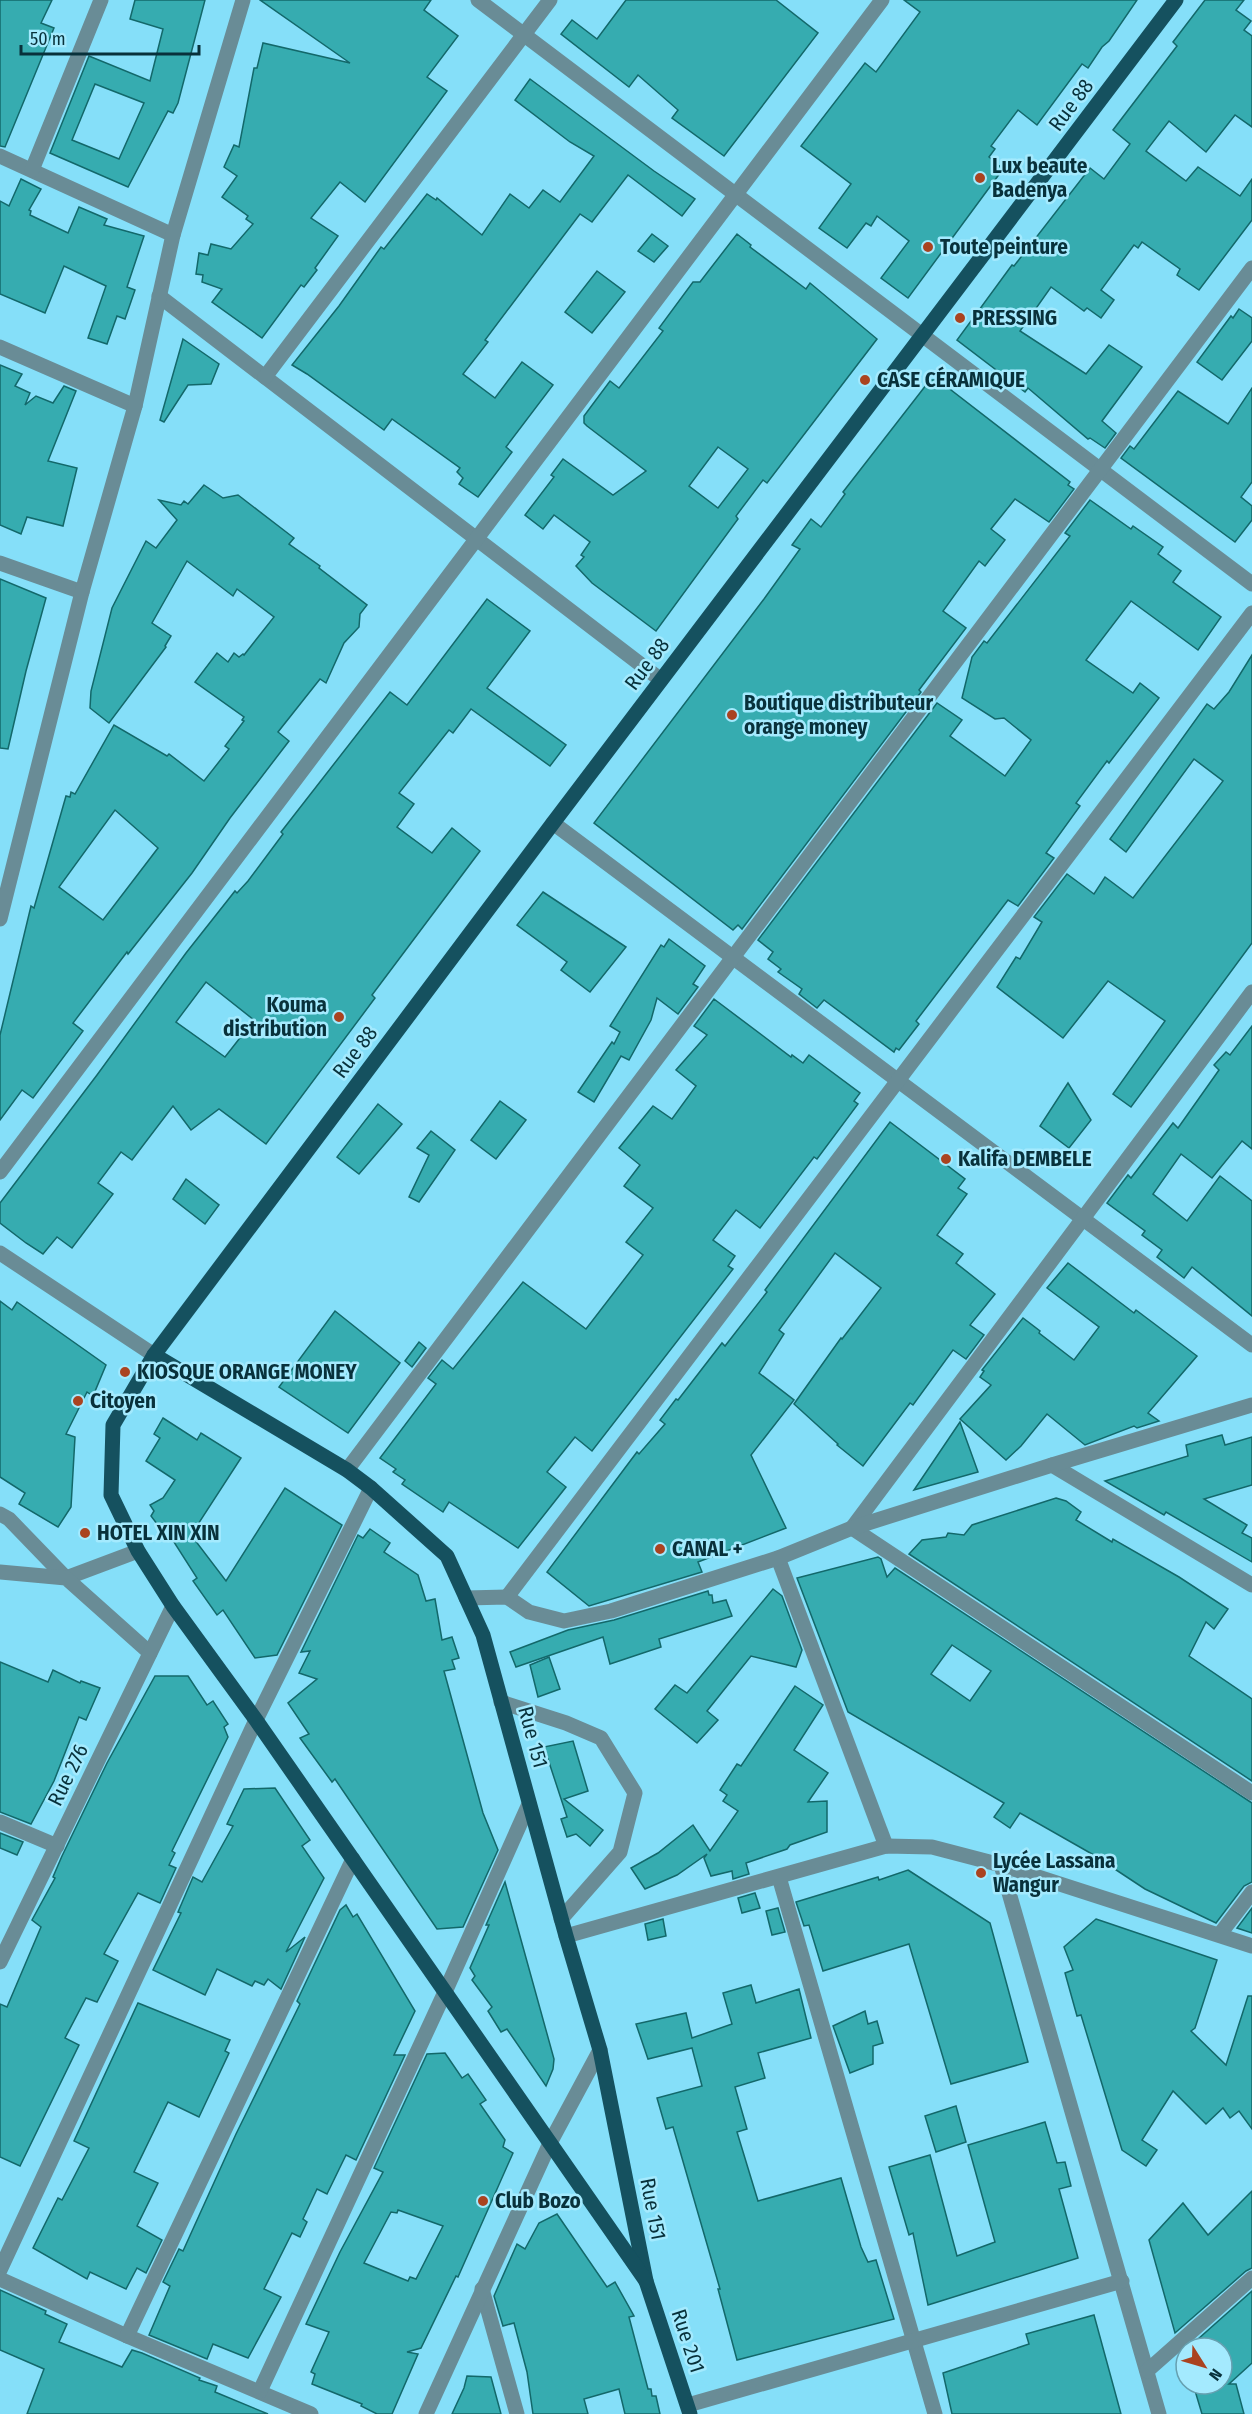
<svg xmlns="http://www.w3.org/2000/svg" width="1252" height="2414" font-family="'Fira Sans Condensed',sans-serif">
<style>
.building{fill:#36acb0;stroke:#13686a;stroke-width:1.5;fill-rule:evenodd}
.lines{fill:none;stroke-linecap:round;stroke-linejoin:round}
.minor{stroke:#698c96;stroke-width:15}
.major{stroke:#15515f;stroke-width:15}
.poi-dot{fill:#aa4320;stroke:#a4eafe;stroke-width:2}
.labels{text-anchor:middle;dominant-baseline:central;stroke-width:5;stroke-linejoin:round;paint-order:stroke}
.street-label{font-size:21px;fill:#08313b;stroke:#a4eafe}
.poi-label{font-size:21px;font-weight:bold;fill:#08313b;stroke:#a4eafe;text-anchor:start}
</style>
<rect width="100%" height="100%" fill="#85dff9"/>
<g class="building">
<polygon points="0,0 52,0 41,23 54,28 5,147 0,146"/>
<path d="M135,0H205L178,103L173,113L168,111L128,187L50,153L89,56L150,81L163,29L130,19ZM95,84L144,103L119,159L72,140Z"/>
<polygon points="260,0 431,0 424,10 458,36 427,77 447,91 365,202 340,182 311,218 338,236 315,268 317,270 304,287 301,285 262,338 212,302 222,289 202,282 203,275 196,274 199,253 208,255 211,244 231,249 253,224 246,219 248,216 222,197 237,176 224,167 234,145 239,147 254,68 257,68 263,43 350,63"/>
<polygon points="626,0 776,0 818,33 724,156 672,118 678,110 638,75 629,87 561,34 572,20 597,39"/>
<polygon points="904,0 1137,0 1109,41 1102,47 1088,68 1082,64 1037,125 1018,110 991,146 995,149 989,157 1003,169 908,298 881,278 909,241 877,216 871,226 866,223 847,248 819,228 851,184 801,146 865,63 876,72 920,12"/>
<polygon points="1205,0 1244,0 1236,10 1251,21 1244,30 1252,36 1252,127 1235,115 1206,152 1169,121 1146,151 1186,181 1198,167 1240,196 1252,179 1252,220 1199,290 1177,275 1180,269 1142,242 1138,248 1134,245 1101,290 1114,300 1101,318 1087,308 1084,311 1051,287 1020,331 1086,374 1109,345 1142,367 1102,421 1116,433 1105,448 1090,438 1088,439 1028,388 1025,392 957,340 1012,265 1014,266 1090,168 1104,179 1130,144 1113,130 1177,46 1173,42"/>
<polygon points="530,79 654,171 695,199 682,216 628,175 592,222 580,214 485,340 488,342 463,374 495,398 522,362 553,385 506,447 512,452 478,497 459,484 463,478 457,472 460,468 392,419 384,430 307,374 292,365 339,306 381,247 384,249 427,194 436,200 437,198 482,235 510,194 529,208 543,190 560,202 594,156 570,142 515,100"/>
<polygon points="21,179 41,189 29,210 31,211 30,215 68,233 79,207 107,219 104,225 144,236 127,287 135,290 125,319 117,316 107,344 88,338 106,286 64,266 45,313 0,294 0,201 9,206"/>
<polygon points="652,234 668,246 654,262 638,251"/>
<path d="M737,234L751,245L750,247L806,289L810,283L877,339L767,483L763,480L736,516L738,519L656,631L592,583L576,566L584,557L581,555L590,542L554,515L543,529L525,515L554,477L551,475L563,459L613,495L646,471L587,426L584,423V416L610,381L619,388L663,331L659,328L693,282H700ZM718,447L748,469L718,508L689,486Z"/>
<polygon points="597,271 625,292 592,333 565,312"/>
<polygon points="1239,309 1252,318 1252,341 1222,380 1197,362 1231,316 1233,318"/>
<polygon points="183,339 219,364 211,384 188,385 164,422 160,420"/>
<polygon points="0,365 22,374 15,386 30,393 25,405 36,396 53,403 64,386 76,391 48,461 77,468 63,526 27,517 21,534 0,525"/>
<polygon points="930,380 938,380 1070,482 1068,485 1074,489 1049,522 1015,499 991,529 1005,540 985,566 979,561 943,611 966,628 919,690 921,692 742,929 738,925 733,930 594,823 764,599 800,549 792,545 811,519 821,527 845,494 843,492"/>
<polygon points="1252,388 1252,482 1241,497 1252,506 1252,520 1235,542 1121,458 1130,446 1134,449 1178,391 1228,424"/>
<path d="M204,485L223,498L238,495L294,538L289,544L320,566L319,568L367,605L360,614L359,627L344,643L326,683L320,679L278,732L289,741L230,818L192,873L128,954L127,952L73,1023L83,1031L33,1098L22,1090L0,1120V1035L31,906L34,908L66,796L70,797L71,792L75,794L114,725L167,756L169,754L204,781L229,749L225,746L244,721L242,720L244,717L195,682L217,653L228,662L234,653L239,657L243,654L244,655L274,617L237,589L233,596L187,561L152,623L171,636L165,646L166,647L109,723L90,708L91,691L112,608L146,541L156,548L177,520L159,500L181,505L184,501L188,504ZM115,810L158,848L103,920L59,887Z"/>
<polygon points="1090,500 1131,529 1133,526 1163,547 1158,554 1181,571 1173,582 1221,617 1198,650 1131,601 1086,660 1133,693 1140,683 1159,698 1109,763 1107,761 1076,803 1080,806 1046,853 1054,858 1018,906 1008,900 916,1021 919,1024 899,1050 896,1048 894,1052 824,1000 817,1008 799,994 802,989 778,972 781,969 768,959 773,952 758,940 937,703 962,720 950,736 1005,776 1031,740 1004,718 995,719 962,698 972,657 984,641 987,643 1070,536 1065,533"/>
<polygon points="0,579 46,598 26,671 8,749 0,748"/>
<path d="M487,599L530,631L487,688L566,745L550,766L471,709L453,733L449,730L399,793L414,804L397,827L432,853L452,828L480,851L372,995L375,998L266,1144L219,1109L191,1130L173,1106L132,1160L121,1152L98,1183L113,1194L72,1248L57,1237L43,1254L26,1243L0,1223V1203L97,1075L186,953L235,891L237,893L248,881L283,834L281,832L390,692L407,705ZM206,982L254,1020L225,1057L176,1022Z"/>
<polygon points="1252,655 1252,943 1131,1107 1113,1094 1165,1021 1108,981 1063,1038 997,987 1016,957 1020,959 1042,922 1034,917 1067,874 1094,894 1105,877 1133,898 1223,781 1194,759 1126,852 1110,839 1207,704 1214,709 1229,692"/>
<polygon points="543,892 626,947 590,992 561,970 567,962 517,925"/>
<polygon points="669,939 705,966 693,984 698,987 678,1014 657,998 651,1020 629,1060 621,1056 594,1102 578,1092 612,1042 614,1044 620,1032 610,1026 661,945 664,947"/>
<polygon points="714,999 791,1057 792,1055 803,1063 809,1055 860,1093 854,1101 858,1104 817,1159 814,1157 760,1228 736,1210 713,1240 735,1256 728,1266 733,1269 592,1451 575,1437 547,1472 566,1487 518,1548 449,1502 443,1512 402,1484 405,1480 393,1472 396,1469 380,1458 436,1384 428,1378 442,1360 453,1369 523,1282 586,1329 643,1255 626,1242 653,1208 624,1186 640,1165 619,1148 653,1106 672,1119 696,1086 676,1070 707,1035 694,1026"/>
<polygon points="1252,1026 1252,1149 1242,1141 1212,1178 1181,1154 1153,1194 1187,1221 1220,1176 1252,1201 1252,1316 1192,1267 1184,1278 1157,1257 1162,1250 1142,1235 1145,1231 1107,1203 1128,1175 1131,1178 1173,1123 1178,1128 1219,1070 1214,1065 1226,1052 1230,1055"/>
<polygon points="1068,1083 1091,1120 1069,1148 1040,1126"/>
<polygon points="500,1101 526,1120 496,1159 471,1140"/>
<polygon points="378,1104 402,1124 359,1174 337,1157"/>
<polygon points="890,1122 965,1179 958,1188 967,1194 937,1235 963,1254 956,1263 995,1294 970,1325 984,1335 966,1359 953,1350 913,1405 910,1403 863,1466 837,1445 838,1444 794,1404 841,1338 842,1339 881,1288 835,1253 779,1330 784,1334 759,1373 794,1400 751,1455 786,1528 698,1562 702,1572 589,1606 547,1572 637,1452 639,1454 665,1424 660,1420 676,1399 678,1400 722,1343 725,1346 767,1292 765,1290"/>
<polygon points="431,1131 455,1150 419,1202 409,1197 429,1155 417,1148"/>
<polygon points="186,1179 219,1205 205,1224 173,1199"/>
<polygon points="1068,1263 1134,1313 1136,1310 1197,1356 1148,1413 1159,1421 1137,1428 1134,1426 1085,1445 1047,1414 1021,1446 1006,1460 960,1419 991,1385 980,1377 984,1371 982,1370 1023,1318 1040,1331 1039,1333 1074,1360 1099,1327 1047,1288"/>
<polygon points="0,1301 12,1310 17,1302 106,1365 93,1396 87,1392 66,1434 75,1437 71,1507 58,1527 19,1504 25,1493 0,1477"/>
<polygon points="335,1311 400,1363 348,1433 279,1387"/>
<polygon points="419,1342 426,1348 412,1367 405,1361"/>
<polygon points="163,1418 197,1440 201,1433 241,1458 191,1535 226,1581 285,1488 342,1525 277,1655 255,1658 223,1610 217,1615 193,1581 197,1578 167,1531 164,1533 151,1516 154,1511 150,1505 163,1498 175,1480 146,1461 160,1438 154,1434"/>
<polygon points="960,1422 978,1472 914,1490"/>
<polygon points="1222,1435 1225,1445 1252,1437 1252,1485 1204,1499 1247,1525 1242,1533 1252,1538 1252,1562 1166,1512 1164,1515 1105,1481 1188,1456 1186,1445"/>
<polygon points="1056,1498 1066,1501 1081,1512 1076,1520 1112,1542 1113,1539 1179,1577 1228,1609 1214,1629 1206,1622 1189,1656 1252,1699 1252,1781 909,1554 922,1540 946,1537 948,1533 964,1535 972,1525"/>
<polygon points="370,1529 390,1543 384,1552 418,1575 426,1601 435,1599 442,1640 452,1637 459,1658 452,1660 455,1669 444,1671 483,1813 498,1850 463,1927 437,1929 335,1779 332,1782 300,1738 309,1734 288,1703 317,1679 299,1673 310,1651 301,1652 358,1535 363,1538"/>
<path d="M878,1557L881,1559L887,1577L895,1568L1252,1803V1882L1244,1886L1216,1923L1145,1889L1092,1854L1020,1813L1010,1828L994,1817L1004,1803L848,1712L797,1578ZM952,1645L991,1671L970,1701L931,1674Z"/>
<polygon points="773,1589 782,1596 802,1650 796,1667 751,1656 707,1711 718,1720 697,1743 655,1709 675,1685 687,1693"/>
<polygon points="708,1591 709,1595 712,1595 713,1603 726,1600 732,1616 659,1639 661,1647 610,1664 603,1637 516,1667 510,1652 568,1630 614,1620"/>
<polygon points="549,1657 560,1689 538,1697 530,1665"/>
<polygon points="0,1662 48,1682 53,1670 80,1683 81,1681 100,1688 86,1720 79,1717 54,1781 31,1824 0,1812"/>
<polygon points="155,1676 188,1676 207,1705 213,1701 228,1724 224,1727 228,1737 172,1851 175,1853 169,1865 176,1868 160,1903 138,1893 104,1954 118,1961 97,2002 86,1998 65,2038 79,2045 20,2166 0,2157 0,2004 7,2007 41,1927 32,1920 55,1878 53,1877 62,1856 107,1763"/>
<polygon points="795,1686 823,1705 794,1750 828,1773 808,1802 827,1801 827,1832 790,1845 787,1849 746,1863 749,1874 733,1879 732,1871 711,1876 704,1858 707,1854 677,1875 645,1889 631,1868 658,1853 693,1825 710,1851 738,1811 723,1801 727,1795 720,1790 737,1764 741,1766"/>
<polygon points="573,1741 588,1791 564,1799 603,1830 590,1846 576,1834 567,1837 561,1819 567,1817 544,1747"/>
<polygon points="275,1788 310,1840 302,1846 324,1878 286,1952 305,1937 281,1989 268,1979 264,1985 255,1981 252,1986 217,1969 205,1995 153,1970 181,1913 178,1912 193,1877 202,1882 233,1826 227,1824 244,1789"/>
<polygon points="0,1833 23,1842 17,1855 0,1848"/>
<polygon points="908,1870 990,1923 1028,2062 951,2084 909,1944 823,1971 809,1925 804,1926 796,1902 878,1877 879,1880"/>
<polygon points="505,1882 554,2059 553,2069 546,2086 507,2029 501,2032 488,2011 492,2007 472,1980 475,1976 470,1968 489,1925 486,1925"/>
<polygon points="755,1893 760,1908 742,1913 738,1898"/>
<polygon points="346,1905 353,1917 357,1914 415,2011 394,2055 405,2055 356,2160 346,2155 327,2194 317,2189 303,2219 307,2222 300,2237 292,2233 264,2289 281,2297 248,2358 213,2344 207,2359 149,2335 170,2286 163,2282 179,2249 183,2251 236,2134 300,2004 297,2001 340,1910"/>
<polygon points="778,1908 785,1932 772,1935 766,1911"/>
<polygon points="1252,1908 1252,1933 1237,1928"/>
<polygon points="663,1919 666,1936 648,1940 645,1924"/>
<polygon points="1096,1919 1217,1960 1195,2028 1191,2031 1226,2065 1248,1996 1252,1996 1252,2129 1239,2111 1230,2118 1223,2108 1206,2124 1173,2091 1142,2140 1157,2150 1146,2166 1122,2150 1081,2015 1077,2016 1065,1973 1073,1970 1064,1947"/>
<polygon points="751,1985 756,2003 799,1989 811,2038 758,2053 765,2078 735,2087 747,2129 737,2132 758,2201 841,2178 861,2247 868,2262 876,2260 894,2319 737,2360 718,2289 720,2289 673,2127 666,2129 657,2098 702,2086 692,2048 648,2059 636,2024 686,2013 692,2038 732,2024 723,1993"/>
<polygon points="138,2003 230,2040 225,2051 229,2053 199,2117 168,2102 134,2172 158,2183 137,2226 162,2240 146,2273 137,2268 126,2289 90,2272 87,2279 33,2248 58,2198 62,2200 89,2148 74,2141"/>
<polygon points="865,2011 868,2024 877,2021 883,2043 873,2046 873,2064 850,2073 833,2026"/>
<path d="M445,2053L462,2078L468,2074L486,2100L480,2104L505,2140L503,2147L513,2153L458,2277L456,2276L421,2348L407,2352L418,2354L392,2414H377L361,2406L362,2404L312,2384L315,2374L311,2372L329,2332L306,2324L340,2252L383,2172L374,2168L427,2054ZM398,2210L443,2226L416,2279L410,2277L408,2281L364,2263L391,2212L397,2213Z"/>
<polygon points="956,2106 966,2142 936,2152 925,2116"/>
<polygon points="1045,2122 1057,2163 1065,2162 1071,2186 1059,2189 1078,2258 928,2305 913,2233 909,2235 889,2167 930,2155 957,2256 995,2242 968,2145"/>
<polygon points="1252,2191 1252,2268 1246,2271 1175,2333 1149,2240 1183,2203 1208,2235"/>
<polygon points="557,2214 607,2287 615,2282 634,2316 629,2317 648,2389 651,2389 652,2396 656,2396 660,2414 625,2414 619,2389 584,2399 588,2414 533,2414 527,2372 514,2323 503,2326 494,2296 517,2244 525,2249 539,2223"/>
<polygon points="0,2290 46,2311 45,2314 67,2324 59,2342 122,2367 132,2350 142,2353 200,2378 199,2380 217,2386 215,2392 268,2414 27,2414 44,2369 0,2350"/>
<polygon points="1252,2291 1252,2363 1229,2384 1236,2384 1244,2414 1202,2414 1193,2384 1222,2384 1222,2348 1188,2348"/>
<polygon points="1094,2315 1121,2414 952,2414 943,2373 1029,2344 1026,2334"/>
<polygon points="467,2376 491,2377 501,2414 452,2414 464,2388"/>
</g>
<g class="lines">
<g class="minor">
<polyline points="478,0 1252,584"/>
<polyline points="0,156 173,235"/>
<polyline points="32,170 101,0"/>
<polyline points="159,296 661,680"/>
<polyline points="0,347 135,406"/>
<polyline points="265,377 550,0"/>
<polyline points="0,563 82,592"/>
<polyline points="553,823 1252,1345"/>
<polyline points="0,919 82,592 135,406 173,235 243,0"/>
<polyline points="1252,992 852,1528 1252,1793"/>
<polyline points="0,1172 882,0"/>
<polyline points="0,1253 154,1355"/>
<polyline points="1052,1465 1252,1585"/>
<polyline points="347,1470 1252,268"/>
<polyline points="0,1514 9,1519 66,1578 138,1551"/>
<polyline points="778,1558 886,1846"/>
<polyline points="0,1572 66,1578 150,1653"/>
<polyline points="507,1597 1252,613"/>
<polyline points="466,1598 507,1597 529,1612 564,1621 611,1611 778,1558 852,1528 1052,1465 1252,1405"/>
<polyline points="501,1702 566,1723 601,1738 635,1793 620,1852 561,1919"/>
<polyline points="0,1822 57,1846"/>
<polyline points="1001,1865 1159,2414"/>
<polyline points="779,1877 935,2414"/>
<polyline points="1220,1934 1252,1892"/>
<polyline points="566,1936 886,1846 932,1847 1001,1865 1252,1946"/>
<polyline points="0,1962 173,1606"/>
<polyline points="0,2270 256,1720 371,1488"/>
<polyline points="0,2279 127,2336 311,2414"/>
<polyline points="482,2289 517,2414"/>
<polyline points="127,2336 353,1859"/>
<polyline points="1147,2371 1252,2278"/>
<polyline points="260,2391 445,1992 529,1804"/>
<polyline points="688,2405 1122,2281"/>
<polyline points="426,2414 550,2143 600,2050"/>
</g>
<g class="major">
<polyline points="154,1355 347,1470 371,1488 447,1556 483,1635 566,1936 600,2050 646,2281 690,2414"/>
<polyline points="646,2281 256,1720 173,1606 138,1551 111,1495 113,1425 154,1355 553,823 1176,0"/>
</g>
</g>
<g class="poi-dot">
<circle cx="980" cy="178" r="6"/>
<circle cx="928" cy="247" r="6"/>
<circle cx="960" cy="318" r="6"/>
<circle cx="865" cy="380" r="6"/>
<circle cx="732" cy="715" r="6"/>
<circle cx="339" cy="1017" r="6"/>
<circle cx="946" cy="1159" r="6"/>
<circle cx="125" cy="1372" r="6"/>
<circle cx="78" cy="1401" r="6"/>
<circle cx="85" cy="1533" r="6"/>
<circle cx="660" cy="1549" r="6"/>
<circle cx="981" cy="1873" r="6"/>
<circle cx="483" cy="2201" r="6"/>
</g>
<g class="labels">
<g class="street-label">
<text transform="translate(1071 105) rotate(-53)">Rue 88</text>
<text transform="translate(647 664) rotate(-53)">Rue 88</text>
<text transform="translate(355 1052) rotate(-53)">Rue 88</text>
<text transform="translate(533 1737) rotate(75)">Rue 151</text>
<text transform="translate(68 1775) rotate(-64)">Rue 276</text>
<text transform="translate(653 2209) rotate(79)">Rue 151</text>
<text transform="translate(688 2341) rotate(72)">Rue 201</text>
</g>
<g class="poi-label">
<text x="992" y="166">Lux beaute<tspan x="992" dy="24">Badenya</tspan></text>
<text x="940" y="247">Toute peinture</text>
<text x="972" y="318">PRESSING</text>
<text x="877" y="380">CASE CÉRAMIQUE</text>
<text x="744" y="703">Boutique distributeur<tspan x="744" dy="24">orange money</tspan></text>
<text x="327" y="1005" text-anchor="end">Kouma<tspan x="327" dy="24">distribution</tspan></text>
<text x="958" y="1159">Kalifa DEMBELE</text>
<text x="137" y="1372">KIOSQUE ORANGE MONEY</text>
<text x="90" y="1401">Citoyen</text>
<text x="97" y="1533">HOTEL XIN XIN</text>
<text x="672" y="1549">CANAL +</text>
<text x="993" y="1861">Lycée Lassana<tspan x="993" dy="24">Wangur</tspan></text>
<text x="495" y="2201">Club Bozo</text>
</g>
</g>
<g transform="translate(1204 2366) rotate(127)"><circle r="28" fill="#a4eafe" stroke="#66a0b0" stroke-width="1.5"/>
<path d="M0-4.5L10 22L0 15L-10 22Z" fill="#aa4320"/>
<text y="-9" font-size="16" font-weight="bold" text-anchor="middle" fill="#08313b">N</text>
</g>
<path d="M21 45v9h178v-9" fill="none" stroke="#08313b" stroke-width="3"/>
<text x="30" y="45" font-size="18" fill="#08313b" stroke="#a4eafe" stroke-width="4.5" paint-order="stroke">50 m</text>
</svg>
